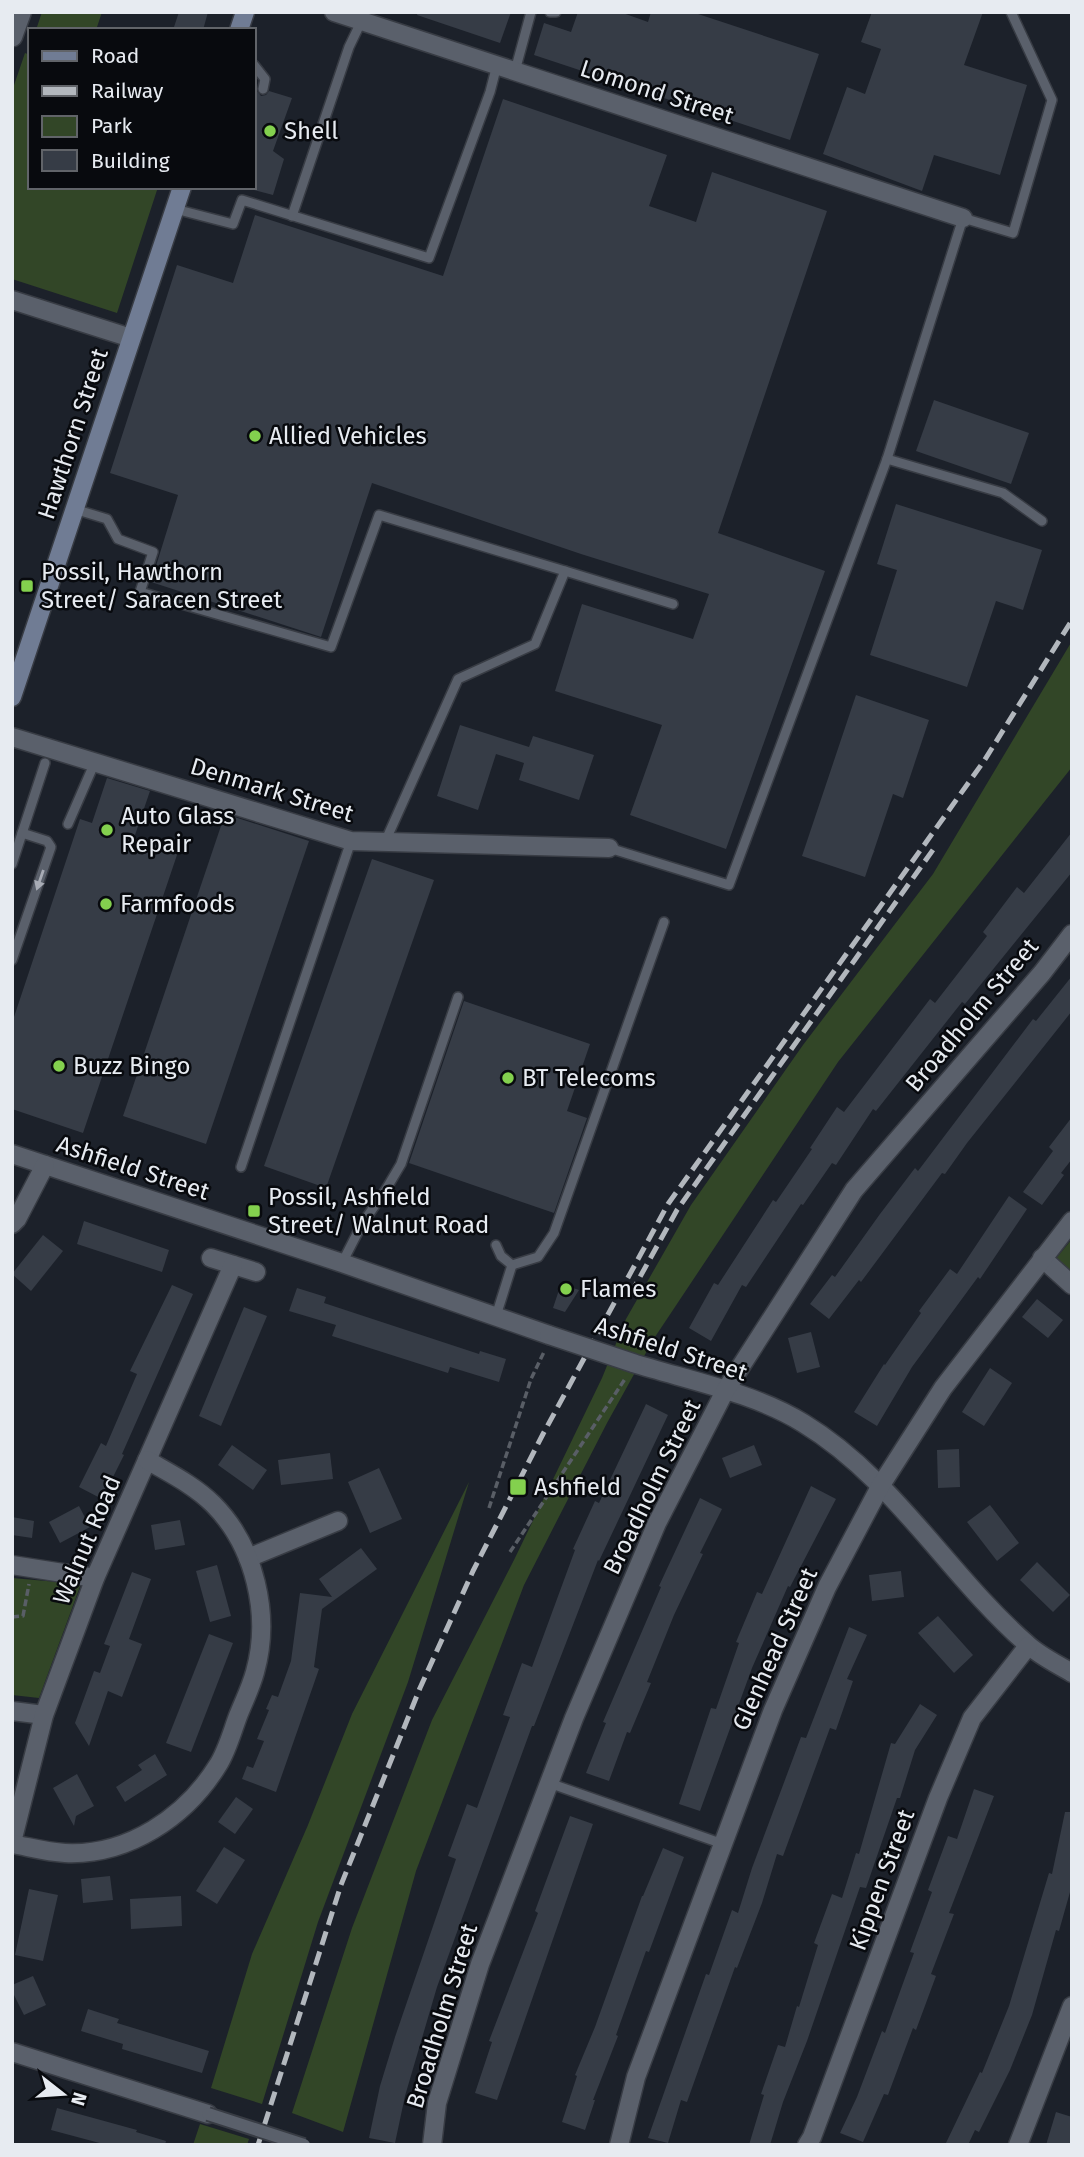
<svg xmlns="http://www.w3.org/2000/svg" width="1084" height="2157" font-family="'Fira Sans',sans-serif">
<style>
.green{fill:#324627}
.building{fill:#363c46}
.lines{fill:none;stroke-linecap:round;stroke-linejoin:round}
.service-casing{stroke:#383c44;stroke-width:12}
.minor-casing{stroke:#383c44;stroke-width:21}
.secondary-casing{stroke:#383c44;stroke-width:21}
.path{stroke:#595e66;stroke-width:3.5;stroke-dasharray:7 3.5;stroke-linecap:butt}
.service{stroke:#5a606b;stroke-width:9}
.minor{stroke:#5a606b;stroke-width:18}
.secondary{stroke:#707c94;stroke-width:18}
.rail{stroke:#b2b7bd;stroke-width:5;stroke-dasharray:14 7;stroke-linecap:butt}
.pedestrian-bridge-casing{stroke:#383c44;stroke-width:16;stroke-linecap:butt}
.minor-bridge-casing{stroke:#383c44;stroke-width:21;stroke-linecap:butt}
.pedestrian-bridge{stroke:#5a606b;stroke-width:12}
.minor-bridge{stroke:#5a606b;stroke-width:18}
.oneway{fill:#a8acb5}
.poi-dot{fill:#83d04e;stroke:#080a0e;stroke-width:2.5}
.labels{text-anchor:middle;dominant-baseline:central;stroke-width:5;stroke-linejoin:round;paint-order:stroke}
.street-label{font-size:24px;fill:#e7ebf1;stroke:#080a0e}
.poi-label{font-size:24px;fill:#e7ebf1;stroke:#080a0e;text-anchor:start}
</style>
<rect width="100%" height="100%" fill="#1c212a"/>
<g class="green">
<polygon points="42,12 102,12 96,30 36,30"/>
<polygon points="25,53 30,55 30,187 158,187 117,313 12,279 12,91"/>
<polygon points="1072,641 1072,767 838,1062 653,1340 607,1423 524,1585 416,1871 343,2132 292,2113 352,1928 432,1720 514,1560 602,1378 626,1319 691,1205 803,1045 933,874"/>
<polygon points="1072,1239 1072,1276 1053,1262"/>
<polygon points="469,1482 408,1682 318,1922 262,2104 211,2088 252,1954 308,1825 352,1714"/>
<polygon points="12,1578 81,1584 39,1698 12,1695"/>
<polygon points="200,2124 249,2139 247,2145 193,2145"/>
</g>
<g class="building">
<polygon points="179,12 208,12 203,30 173,30"/>
<polygon points="418,12 511,12 500,43 417,15"/>
<polygon points="578,12 620,12 648,22 651,12 692,12 819,54 790,140 534,55 544,23 571,32"/>
<polygon points="872,12 983,12 964,65 1027,85 1000,175 934,155 922,191 823,154 847,87 865,94 881,49 861,42"/>
<polygon points="254,87 261,96 266,95 269,91 292,98 273,151 284,159 273,195 254,190"/>
<polygon points="503,99 667,155 649,206 696,222 712,172 827,211 718,533 825,571 726,849 630,815 662,725 555,691 582,604 693,639 709,594 581,554 372,483 321,637 151,582 178,495 110,473 177,265 233,283 255,215 443,276"/>
<polygon points="934,400 1029,433 1011,484 916,451"/>
<polygon points="896,504 1042,550 1023,610 996,601 967,687 870,655 897,570 877,564"/>
<polygon points="856,695 929,720 903,798 893,794 865,877 802,856"/>
<polygon points="460,725 529,747 533,736 594,755 579,800 519,780 524,763 496,754 478,810 437,796"/>
<polygon points="107,778 150,791 134,838 178,852 83,1133 12,1109 12,1023 80,819 92,823"/>
<polygon points="225,814 309,841 206,1144 123,1116"/>
<polygon points="1072,832 1072,872 965,1004 962,1002 876,1111 873,1109 836,1165 832,1163 803,1205 801,1204 746,1287 742,1285 711,1341 689,1328 714,1283 718,1285 773,1200 776,1202 812,1149 810,1148 837,1107 844,1112 930,999 935,1003 987,936 983,932 1017,887 1024,893"/>
<polygon points="372,859 434,880 326,1188 264,1166"/>
<polygon points="1072,976 1072,1011 967,1143 945,1174 942,1173 861,1282 859,1280 829,1319 810,1304 832,1275 835,1277 880,1214 915,1168 918,1171 1033,1019 1036,1021"/>
<polygon points="464,1001 590,1044 567,1111 587,1118 554,1213 409,1163"/>
<polygon points="1072,1117 1072,1159 1061,1173 1064,1175 1042,1205 1023,1192 1053,1151 1049,1147"/>
<polygon points="1009,1196 1027,1209 980,1279 978,1277 912,1367 877,1426 854,1412 884,1364 885,1365 921,1313 919,1311 950,1269 957,1274"/>
<polygon points="84,1221 169,1250 162,1272 77,1244"/>
<polygon points="43,1235 63,1251 31,1291 12,1274"/>
<polygon points="561,1284 579,1290 565,1312 553,1308"/>
<polygon points="172,1285 193,1294 122,1454 124,1455 102,1499 79,1487 101,1443 106,1446 137,1374 130,1371"/>
<polygon points="297,1288 326,1297 324,1303 479,1354 480,1351 506,1359 499,1382 450,1367 448,1373 332,1336 336,1325 289,1311"/>
<polygon points="1037,1299 1063,1320 1048,1338 1022,1317"/>
<polygon points="244,1307 267,1316 221,1426 199,1416"/>
<polygon points="811,1332 820,1367 797,1373 788,1338"/>
<polygon points="990,1368 1012,1383 984,1426 962,1412"/>
<polygon points="646,1404 668,1415 599,1561 598,1560 534,1726 532,1726 437,1987 405,2096 395,2143 369,2138 380,2086 395,2037 456,1859 448,1856 467,1804 477,1808 510,1717 503,1715 522,1663 532,1667 575,1550 573,1549 595,1501 599,1503"/>
<polygon points="232,1445 267,1470 253,1490 218,1465"/>
<polygon points="754,1445 762,1465 730,1478 722,1458"/>
<polygon points="959,1449 960,1487 938,1488 937,1450"/>
<polygon points="330,1453 333,1479 281,1485 278,1460"/>
<polygon points="379,1468 402,1519 370,1533 348,1482"/>
<polygon points="811,1486 836,1499 790,1587 788,1586 752,1668 700,1811 679,1804 711,1708 716,1709 739,1643 736,1642 757,1592 762,1594"/>
<polygon points="700,1498 722,1509 700,1553 703,1554 674,1615 647,1682 651,1683 630,1733 627,1732 609,1781 586,1773 606,1723 603,1722 661,1587 659,1586"/>
<polygon points="990,1505 1019,1543 997,1561 967,1522"/>
<polygon points="79,1506 90,1527 60,1543 49,1522"/>
<polygon points="12,1517 34,1521 32,1538 12,1535"/>
<polygon points="180,1520 185,1545 155,1550 151,1525"/>
<polygon points="361,1548 377,1569 322,1609 314,1667 319,1669 276,1792 242,1779 247,1766 253,1768 264,1741 257,1739 269,1710 266,1709 272,1695 278,1697 291,1661 300,1593 332,1597 319,1579"/>
<polygon points="1037,1562 1070,1595 1053,1612 1020,1580"/>
<polygon points="217,1565 231,1616 210,1622 196,1571"/>
<polygon points="901,1571 904,1597 872,1601 869,1575"/>
<polygon points="132,1572 151,1579 129,1639 142,1644 122,1697 108,1691 89,1746 75,1723 94,1671 100,1673 110,1646 104,1644"/>
<polygon points="938,1616 973,1655 954,1673 918,1633"/>
<polygon points="849,1627 867,1635 847,1679 853,1681 836,1730 830,1728 783,1856 777,1854 762,1903 737,1968 735,1967 687,2102 681,2100 668,2143 648,2138 706,1974 709,1975 732,1910 738,1913 752,1868 801,1737 806,1738"/>
<polygon points="209,1634 233,1643 191,1752 166,1743"/>
<polygon points="920,1704 937,1715 915,1750 900,1798 897,1798 866,1888 860,1887 807,2041 783,2102 770,2145 749,2145 764,2095 761,2094 778,2045 785,2047 797,2006 799,2007 818,1945 814,1943 832,1894 842,1898 856,1853 859,1854 891,1743 895,1744"/>
<polygon points="155,1754 167,1775 125,1802 116,1787 142,1770 138,1765"/>
<polygon points="77,1774 94,1806 76,1816 74,1826 53,1788"/>
<polygon points="974,1789 994,1796 949,1913 954,1914 931,1974 936,1976 916,2030 913,2028 888,2095 884,2094 863,2142 840,2133 857,2097 882,2031 885,2033 914,1953 910,1952 932,1892 928,1890 948,1836 957,1839"/>
<polygon points="236,1797 253,1809 235,1834 218,1822"/>
<polygon points="1065,1812 1072,1812 1072,1885 1059,1931 1056,1930 1032,2015 1010,2070 979,2132 975,2130 968,2145 945,2145 980,2072 982,2073 1009,2006 1049,1873 1052,1874"/>
<polygon points="570,1816 593,1824 497,2100 475,2093 492,2042 489,2041 538,1913 535,1911"/>
<polygon points="224,1847 245,1860 217,1904 196,1891"/>
<polygon points="663,1848 684,1857 649,1952 646,1951 616,2035 618,2036 593,2100 595,2100 585,2130 562,2122 577,2076 575,2075 595,2027 642,1896 643,1896"/>
<polygon points="110,1876 113,1900 83,1903 81,1879"/>
<polygon points="29,1889 58,1895 43,1961 15,1955"/>
<polygon points="181,1896 182,1926 131,1929 130,1899"/>
<polygon points="33,1976 46,2005 24,2015 12,1991 12,1985"/>
<polygon points="88,2009 119,2019 117,2023 209,2051 202,2073 122,2049 123,2044 81,2031"/>
<polygon points="57,2108 137,2130 136,2132 166,2141 165,2145 107,2145 51,2130"/>
<polygon points="1056,2112 1072,2117 1070,2145 1046,2145"/>
</g>
<g class="lines">
<defs>
<g id="service">
<polyline points="550,12 556,12"/>
<polyline points="254,65 265,79 263,89"/>
<polyline points="515,71 531,12"/>
<polyline points="175,209 233,224 242,200 429,258 490,92 497,65"/>
<polyline points="292,216 349,47 362,20"/>
<polyline points="887,459 1003,493 1042,521"/>
<polyline points="74,509 107,519 118,539 153,552 140,592 331,647 379,515 565,571"/>
<polyline points="68,824 95,762"/>
<polyline points="385,842 458,679 535,644 565,571 673,604"/>
<polyline points="609,848 729,885 887,459 963,218 1013,233 1052,100 1011,12"/>
<polyline points="12,864 45,763"/>
<polyline points="12,960 51,847 47,841 22,833"/>
<polyline points="241,1167 351,841"/>
<polyline points="496,1245 501,1256 512,1265"/>
<polyline points="342,1263 362,1224 385,1191 401,1164 458,997"/>
<polyline points="512,1265 538,1257 554,1233 664,922"/>
<polyline points="496,1316 512,1265"/>
<polyline points="549,1783 723,1844"/>
</g>
<g id="minor">
<polyline points="334,12 963,218"/>
<polyline points="13,37 22,12"/>
<polyline points="12,300 131,338"/>
<polyline points="12,737 351,841 609,848"/>
<polyline points="12,1154 342,1263 549,1335"/>
<polyline points="12,1224 17,1219 45,1165"/>
<polyline points="211,1258 256,1272"/>
<polyline points="1042,1258 1072,1285"/>
<path d="M633,1363C687,1380 755,1393 803,1423C894,1478 948,1575 1027,1644C1040,1656 1057,1664 1072,1673"/>
<polyline points="248,1558 338,1521"/>
<polyline points="12,1565 95,1578"/>
<polyline points="12,1711 44,1715"/>
<polyline points="12,1842 44,1715 95,1578 233,1265"/>
<path d="M12,1844C29,1847 47,1852 65,1853C128,1856 186,1817 218,1765C227,1751 232,1732 238,1716C244,1701 251,1687 255,1672C271,1615 255,1546 213,1504C194,1485 169,1473 147,1460"/>
<polyline points="12,2052 208,2114"/>
<polyline points="432,2145 437,2103 480,1964 574,1718 657,1523 725,1391 854,1190 1042,973 1072,934"/>
<polyline points="619,2145 636,2077 773,1710 827,1587 881,1485 943,1388 1072,1221"/>
<polyline points="807,2145 812,2137 938,1798 972,1718 1028,1646"/>
<polyline points="1018,2145 1072,2006"/>
</g>
<g id="secondary">
<polyline points="239,30 245,12"/>
<polyline points="12,697 182,187"/>
</g>
</defs>
<use href="#service" class="service-casing"/>
<use href="#minor" class="minor-casing"/>
<use href="#secondary" class="secondary-casing"/>
<g class="path">
<polyline points="489,1508 531,1379 544,1352"/>
<polyline points="510,1552 625,1379"/>
<polyline points="12,1617 23,1616 29,1584"/>
</g>
<use href="#service" class="service"/>
<use href="#minor" class="minor"/>
<use href="#secondary" class="secondary"/>
<g class="rail">
<polyline points="630,1295 677,1210 935,847"/>
<polyline points="258,2145 341,1885 420,1688 473,1571 543,1434 668,1204 984,761 1072,620"/>
</g>
<defs>
<polyline id="pedestrian-bridge" points="208,2114 304,2145"/>
<polyline id="minor-bridge" points="549,1335 633,1363"/>
</defs>
<use href="#pedestrian-bridge" class="pedestrian-bridge-casing"/>
<use href="#minor-bridge" class="minor-bridge-casing"/>
<use href="#pedestrian-bridge" class="pedestrian-bridge"/>
<use href="#minor-bridge" class="minor-bridge"/>
</g>
<defs><path id="oneway-solid" d="M-6-.8H1V-3.2L6.5 0L1 3.2V.8H-6Z" transform="scale(1.75)"/></defs>
<use class="oneway" href="#oneway-solid" transform="translate(40 880) rotate(109)"/>
<g class="poi-dot">
<circle cx="270" cy="131" r="7"/>
<circle cx="255" cy="436" r="7"/>
<rect x="20" y="579" width="14" height="14" rx="3.5"/>
<circle cx="107" cy="830" r="7"/>
<circle cx="106" cy="904" r="7"/>
<circle cx="59" cy="1066" r="7"/>
<circle cx="508" cy="1078" r="7"/>
<rect x="247" y="1204" width="14" height="14" rx="3.5"/>
<circle cx="566" cy="1289" r="7"/>
<rect x="509" y="1478" width="18" height="18" rx="3.5"/>
</g>
<g class="labels">
<g class="street-label">
<text transform="translate(657 92) rotate(18)">Lomond Street</text>
<text transform="translate(73 434) rotate(-72)">Hawthorn Street</text>
<text transform="translate(272 790) rotate(17)">Denmark Street</text>
<text transform="translate(972 1015) rotate(-50)">Broadholm Street</text>
<text transform="translate(133 1168) rotate(18)">Ashfield Street</text>
<text transform="translate(671 1349) rotate(18)">Ashfield Street</text>
<text transform="translate(652 1487) rotate(-64)">Broadholm Street</text>
<text transform="translate(87 1540) rotate(-67)">Walnut Road</text>
<text transform="translate(775 1649) rotate(-66)">Glenhead Street</text>
<text transform="translate(882 1880) rotate(-70)">Kippen Street</text>
<text transform="translate(442 2016) rotate(-73)">Broadholm Street</text>
</g>
<g class="poi-label">
<text x="284" y="131">Shell</text>
<text x="269" y="436">Allied Vehicles</text>
<text x="41" y="572">Possil, Hawthorn<tspan x="41" dy="28">Street/ Saracen Street</tspan></text>
<text x="121" y="816">Auto Glass<tspan x="121" dy="28">Repair</tspan></text>
<text x="120" y="904">Farmfoods</text>
<text x="73" y="1066">Buzz Bingo</text>
<text x="522" y="1078">BT Telecoms</text>
<text x="268" y="1197">Possil, Ashfield<tspan x="268" dy="28">Street/ Walnut Road</tspan></text>
<text x="580" y="1289">Flames</text>
<text x="534" y="1487">Ashfield</text>
</g>
</g>
<rect width="1084" height="2157" fill="none" stroke="#e7ebf1" stroke-width="28"/>
<rect x="28" y="28" width="228" height="161" fill="#080a0e" stroke="#616469" stroke-width="2"/>
<rect x="42" y="51" width="35" height="10" fill="#707c94" stroke="#616469" stroke-width="2"/>
<text x="91" y="63" font-size="21" fill="#e7ebf1">Road</text>
<rect x="42" y="86" width="35" height="10" fill="#b2b7bd" stroke="#616469" stroke-width="2"/>
<text x="91" y="98" font-size="21" fill="#e7ebf1">Railway</text>
<rect x="42" y="116" width="35" height="21" fill="#324627" stroke="#616469" stroke-width="2"/>
<text x="91" y="133" font-size="21" fill="#e7ebf1">Park</text>
<rect x="42" y="150" width="35" height="21" fill="#363c46" stroke="#616469" stroke-width="2"/>
<text x="91" y="168" font-size="21" fill="#e7ebf1">Building</text>
<g transform="translate(63 2094) rotate(107)" stroke="#080a0e" stroke-width="5" paint-order="stroke">
<path d="M0-5L12 26L0 18L-12 26Z" fill="#e7ebf1"/>
<text y="-10" font-size="19" font-weight="bold" text-anchor="middle" fill="#e7ebf1">N</text>
</g>
</svg>
